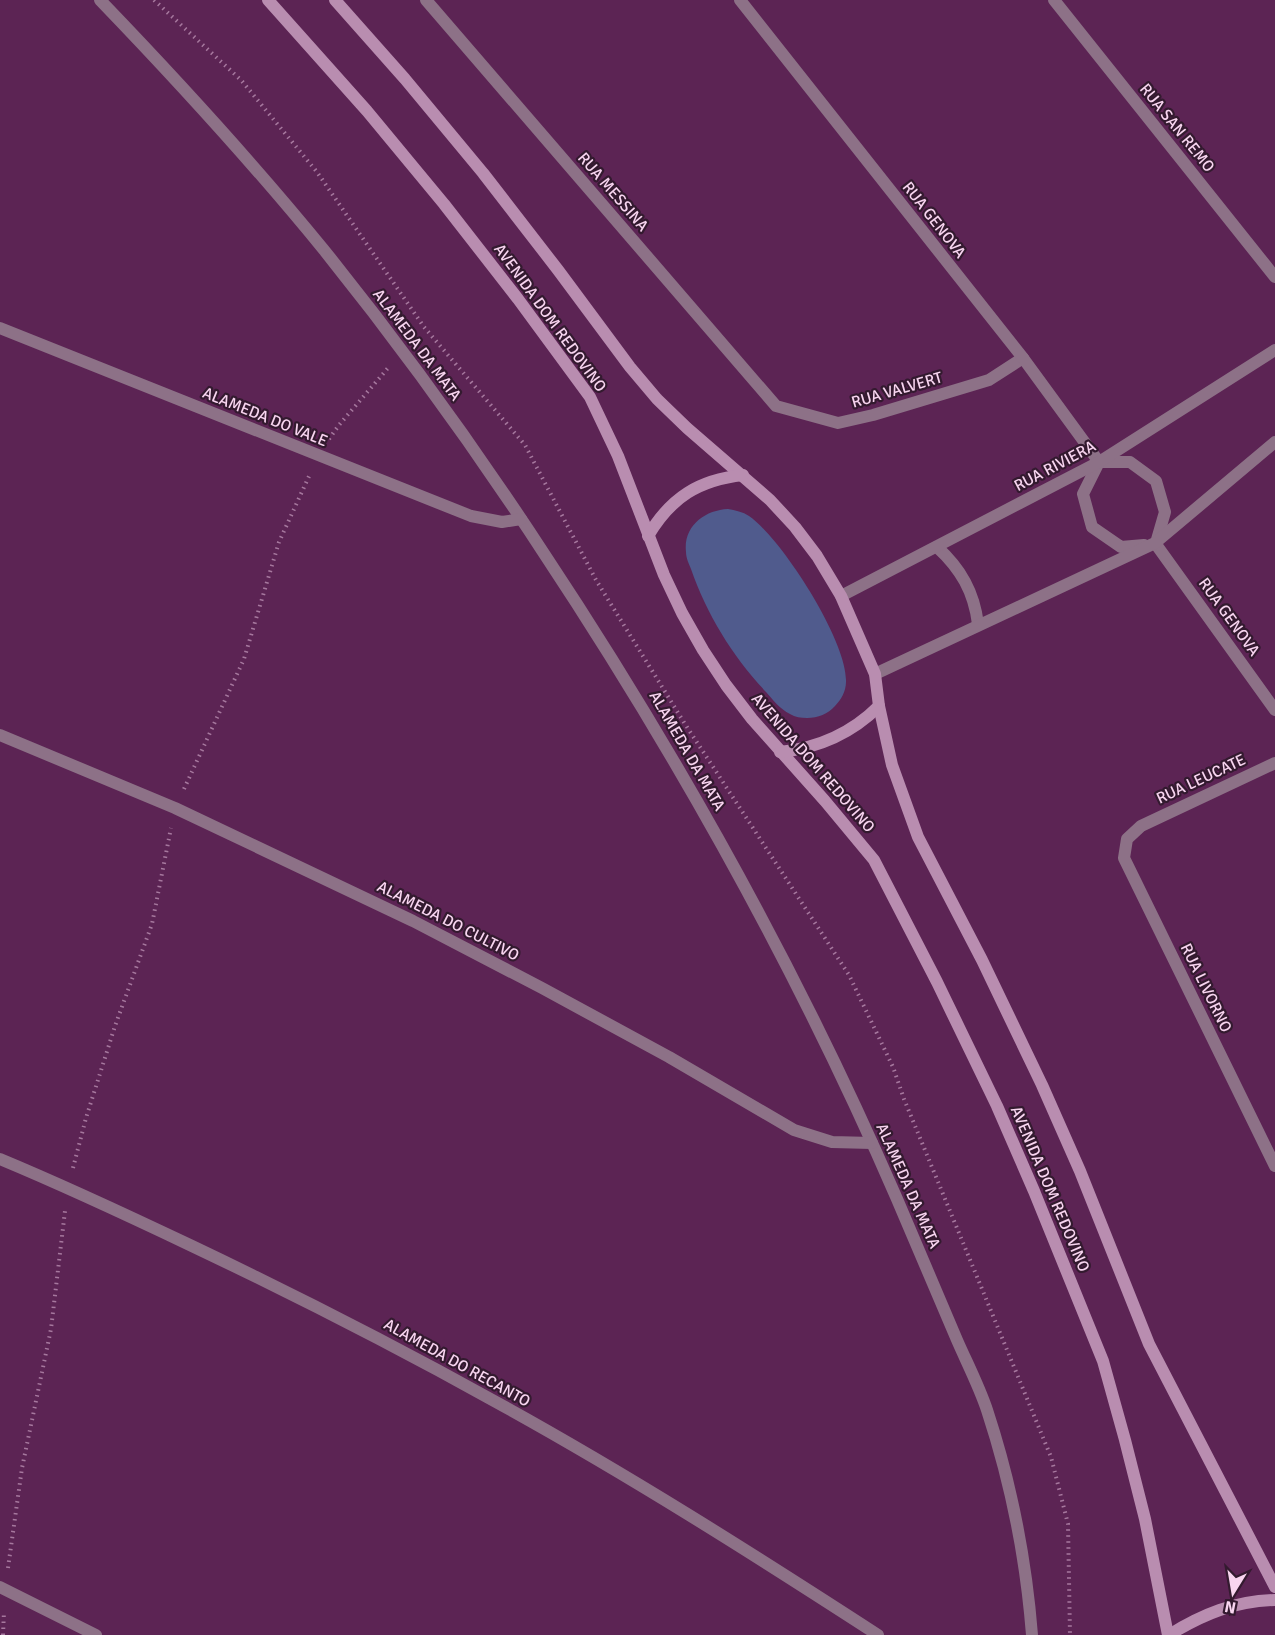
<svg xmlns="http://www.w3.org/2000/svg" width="1275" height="1635" font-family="Signika,sans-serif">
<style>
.green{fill:#505b8d}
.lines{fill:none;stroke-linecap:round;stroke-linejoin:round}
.path{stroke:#a6789e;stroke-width:4;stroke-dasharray:1.5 4.5;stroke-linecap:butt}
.street{stroke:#8d7187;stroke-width:12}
.secondary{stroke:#b98db0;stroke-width:12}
.labels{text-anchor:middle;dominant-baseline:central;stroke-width:4.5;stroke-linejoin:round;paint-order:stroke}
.street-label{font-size:16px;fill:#f8d5f0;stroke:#331a2f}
</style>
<rect width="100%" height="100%" fill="#5c2454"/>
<path class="green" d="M728,509C735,510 743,512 749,516C782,539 848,642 846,682C846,691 841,700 835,706C828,714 818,718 807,718C801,718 795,717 790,714C780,709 773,700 766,692C733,657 707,615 691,569C689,564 686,558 686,552C683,526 705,510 728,509Z"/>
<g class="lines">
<g class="path">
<polyline points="154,0 241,80 317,172 424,327 525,445 596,580 685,724 849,975 893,1067 904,1099 1051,1457 1068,1524 1070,1635"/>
<polyline points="329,439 339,425 388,368"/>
<polyline points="184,789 244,659 279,542 310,474"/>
<polyline points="73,1168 86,1118 115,1026 152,924 171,828"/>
<polyline points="8,1568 22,1468 51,1329 65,1211"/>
<polyline points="3,1635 4,1611"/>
</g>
<g class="street">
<path d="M100,0C178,81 253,163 324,250C402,347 475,448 543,552C679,757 799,973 897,1199C917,1246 937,1293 957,1340C967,1363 979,1386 987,1410C1011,1483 1026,1558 1032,1635"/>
<polyline points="426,0 776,406 838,423 873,415 989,380 1023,358"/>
<polyline points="740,0 1023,358 1099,462"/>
<polyline points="1054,0 1275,277"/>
<polyline points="0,328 471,516 502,522 521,519"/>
<polyline points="1099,462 1083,494 1092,527 1121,547 1144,545"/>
<polyline points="1100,462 1130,462 1156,481 1165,512 1156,543"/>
<polyline points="1155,543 1275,710"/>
<path d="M937,547C961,569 974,592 978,624"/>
<polyline points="841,596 1099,462 1275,350"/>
<polyline points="875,674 1155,543 1275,442"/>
<polyline points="0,735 175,808 413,921 542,988 669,1057 794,1130 832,1142 872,1143"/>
<polyline points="1275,763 1141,826 1127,839 1124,858 1275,1166"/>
<path d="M0,1159C65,1186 129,1216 192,1246C295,1295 397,1347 496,1402C627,1474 753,1554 878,1635"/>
<polyline points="0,1587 96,1635"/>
</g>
<g class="secondary">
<polyline points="268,0 367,111 444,204 518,299 590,397 618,456 664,575 682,613 703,650 726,685 752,719 825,801 874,860 937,982 997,1106 1034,1191 1103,1361 1125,1440 1145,1519 1168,1635"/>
<polyline points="335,0 405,79 483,173 558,270 630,367 657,399 687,428 770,500 795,527 817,556 841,596 875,674 879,706 892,765 918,837 982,960 1042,1085 1080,1171 1149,1344 1275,1587"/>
<path d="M648,536C671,497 699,480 743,475"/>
<path d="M780,752C819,748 851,734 879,706"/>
<path d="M1169,1635C1203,1614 1235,1601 1275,1600"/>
</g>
</g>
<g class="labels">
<g class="street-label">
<text transform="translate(1177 128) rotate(51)">RUA SAN REMO</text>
<text transform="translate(613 192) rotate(49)">RUA MESSINA</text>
<text transform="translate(934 220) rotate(52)">RUA GENOVA</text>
<text transform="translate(550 318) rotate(54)">AVENIDA DOM REDOVINO</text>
<text transform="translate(417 345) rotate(53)">ALAMEDA DA MATA</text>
<text transform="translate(897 390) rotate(-16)">RUA VALVERT</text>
<text transform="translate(265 417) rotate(22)">ALAMEDA DO VALE</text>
<text transform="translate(1055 466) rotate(-28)">RUA RIVIERA</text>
<text transform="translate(1229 617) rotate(54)">RUA GENOVA</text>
<text transform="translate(687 751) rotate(60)">ALAMEDA DA MATA</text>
<text transform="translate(813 763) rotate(49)">AVENIDA DOM REDOVINO</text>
<text transform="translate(1201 779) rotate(-25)">RUA LEUCATE</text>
<text transform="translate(448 921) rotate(27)">ALAMEDA DO CULTIVO</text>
<text transform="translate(1206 988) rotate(64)">RUA LIVORNO</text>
<text transform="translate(908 1186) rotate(66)">ALAMEDA DA MATA</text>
<text transform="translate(1050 1189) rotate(67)">AVENIDA DOM REDOVINO</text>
<text transform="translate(457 1363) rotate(29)">ALAMEDA DO RECANTO</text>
</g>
</g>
<g transform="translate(1233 1593) rotate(191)" stroke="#331a2f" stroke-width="4.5" paint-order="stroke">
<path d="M0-4.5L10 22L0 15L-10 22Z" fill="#f8d5f0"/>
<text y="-9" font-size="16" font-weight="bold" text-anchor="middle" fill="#f8d5f0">N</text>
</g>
</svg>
